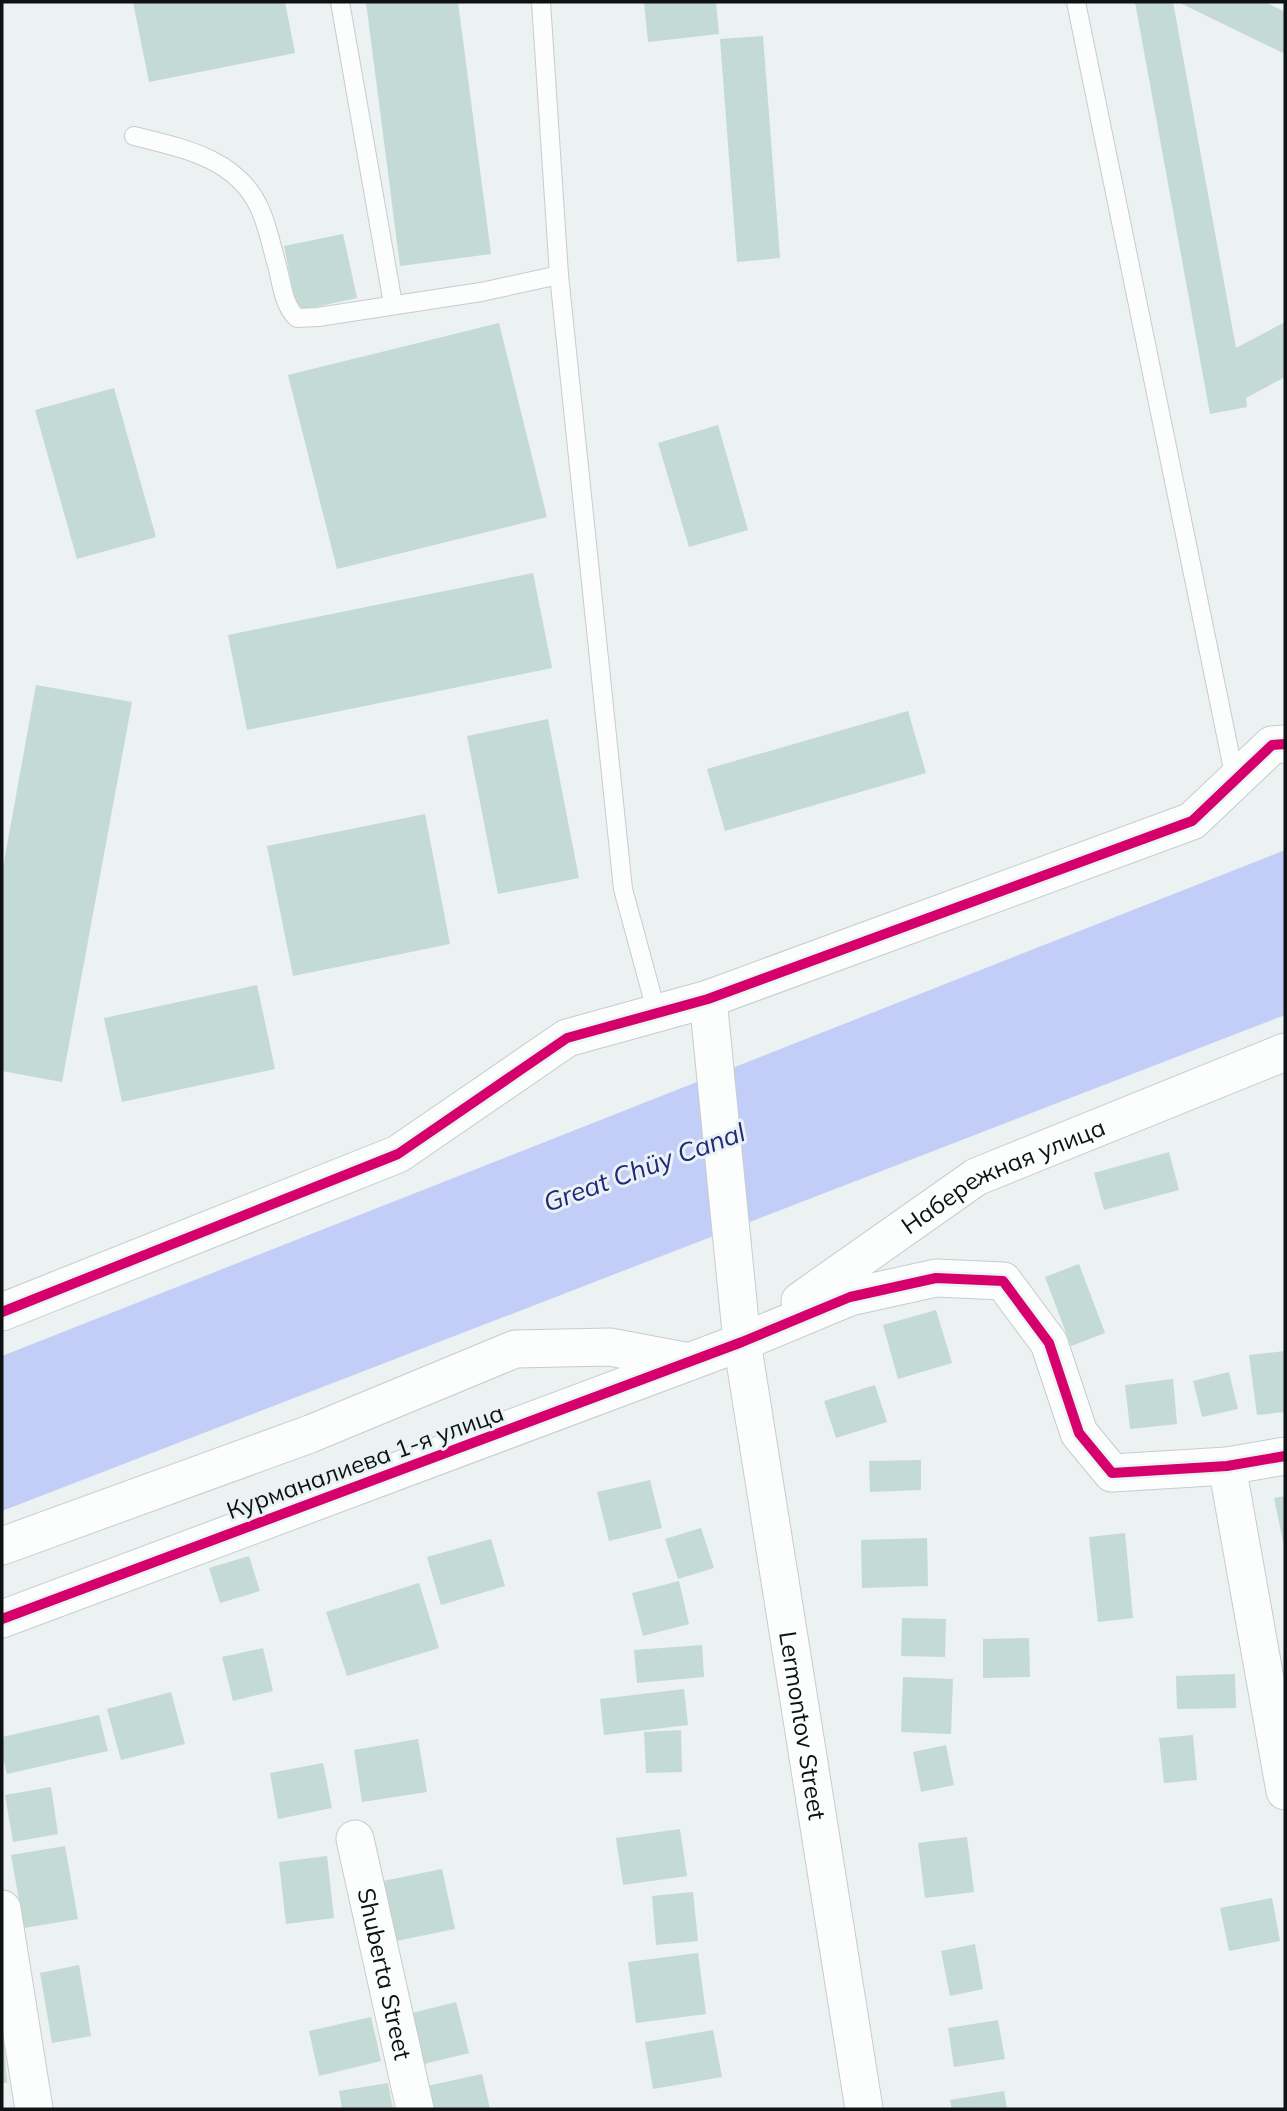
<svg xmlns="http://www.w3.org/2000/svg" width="1287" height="2111" font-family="Mulish,sans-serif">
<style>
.water{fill:#c2cef8}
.building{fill:#c4dad4}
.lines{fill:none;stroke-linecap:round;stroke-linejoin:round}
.service-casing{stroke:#c8cccc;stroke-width:20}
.minor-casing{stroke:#c8cccc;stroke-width:39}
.service{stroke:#fcfdfd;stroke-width:18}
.minor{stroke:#fcfdfd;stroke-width:37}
.cycleway-casing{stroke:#eaf3f4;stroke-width:15}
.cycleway{stroke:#d6006c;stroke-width:10}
.labels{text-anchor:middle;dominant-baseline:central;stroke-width:6;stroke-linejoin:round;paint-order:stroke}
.street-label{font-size:24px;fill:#0f1212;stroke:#eaf3f4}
.water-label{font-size:26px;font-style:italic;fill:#23287b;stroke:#eaf3f4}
</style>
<rect width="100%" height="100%" fill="#ecf1f2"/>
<polygon class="water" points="1285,850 1285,1015 2,1511 2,1356"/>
<g class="building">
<polygon points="133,2 285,2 295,53 149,82"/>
<polygon points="366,2 458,2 491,254 400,266"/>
<polygon points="644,2 716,2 719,34 648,42"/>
<polygon points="1135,2 1173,2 1236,348 1285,322 1285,377 1246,398 1247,407 1210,414"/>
<polygon points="1178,2 1265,2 1285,12 1285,54"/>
<polygon points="763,36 780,258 737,262 720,39"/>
<polygon points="343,234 357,298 297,311 284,246"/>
<polygon points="499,323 547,517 337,569 288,375"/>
<polygon points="114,388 156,537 77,559 35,410"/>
<polygon points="718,425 748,530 689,547 658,443"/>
<polygon points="533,573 552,668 247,730 228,635"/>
<polygon points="36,685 132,702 62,1082 2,1071 2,873"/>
<polygon points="908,711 926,773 725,831 707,769"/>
<polygon points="548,719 579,878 498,894 467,736"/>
<polygon points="425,814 450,944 293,976 267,846"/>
<polygon points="257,985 275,1069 122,1102 104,1018"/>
<polygon points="1169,1152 1179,1190 1104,1210 1094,1173"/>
<polygon points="1079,1264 1105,1333 1071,1346 1045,1277"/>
<polygon points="936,1310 952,1363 898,1379 883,1325"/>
<polygon points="1285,1351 1285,1412 1257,1415 1249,1355"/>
<polygon points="1229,1372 1238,1409 1202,1417 1193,1381"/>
<polygon points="1173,1379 1177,1424 1130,1429 1125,1385"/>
<polygon points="875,1385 887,1422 836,1438 824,1401"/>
<polygon points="921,1460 921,1490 870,1492 869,1461"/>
<polygon points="650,1480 662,1528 609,1541 597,1492"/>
<polygon points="1285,1496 1285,1546 1284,1546 1274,1498"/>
<polygon points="701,1528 714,1568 678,1579 665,1539"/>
<polygon points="1125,1533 1133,1618 1098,1622 1089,1537"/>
<polygon points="927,1538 928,1586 862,1588 861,1540"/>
<polygon points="491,1539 505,1586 441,1605 427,1557"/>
<polygon points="249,1556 260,1591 220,1603 209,1568"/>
<polygon points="679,1581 689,1624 643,1636 632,1593"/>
<polygon points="419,1583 439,1648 347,1676 326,1612"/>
<polygon points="902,1618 946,1619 945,1657 901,1656"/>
<polygon points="1029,1638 1030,1677 983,1678 983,1639"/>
<polygon points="702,1645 704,1677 637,1683 634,1650"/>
<polygon points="263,1648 273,1691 233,1701 222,1657"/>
<polygon points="1235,1674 1236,1708 1177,1709 1176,1676"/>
<polygon points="903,1677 953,1679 951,1734 901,1732"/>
<polygon points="684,1689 688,1725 604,1735 600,1699"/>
<polygon points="171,1692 185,1744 121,1760 107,1709"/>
<polygon points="99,1715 108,1751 7,1774 2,1754 2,1737"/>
<polygon points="681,1730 682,1772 646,1773 644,1732"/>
<polygon points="1193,1735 1197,1780 1164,1783 1159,1738"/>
<polygon points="418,1739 427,1792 362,1802 354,1750"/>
<polygon points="946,1745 954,1785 921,1792 913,1752"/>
<polygon points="323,1763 332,1808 278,1819 270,1773"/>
<polygon points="51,1787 58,1834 13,1842 5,1795"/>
<polygon points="680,1829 687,1876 623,1885 616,1838"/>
<polygon points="967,1837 974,1892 925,1898 918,1843"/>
<polygon points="65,1846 78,1919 24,1928 11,1855"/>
<polygon points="327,1856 334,1918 286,1924 279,1862"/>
<polygon points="442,1869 455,1929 396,1941 383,1881"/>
<polygon points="693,1892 698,1941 656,1945 652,1896"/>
<polygon points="1272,1898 1280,1941 1229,1951 1220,1908"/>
<polygon points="975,1944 983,1989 950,1996 941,1951"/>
<polygon points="698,1953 706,2014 636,2023 628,1962"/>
<polygon points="79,1965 91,2036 52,2043 40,1973"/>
<polygon points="456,2002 469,2053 424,2064 412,2013"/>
<polygon points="371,2017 381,2061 319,2076 309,2031"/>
<polygon points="998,2020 1005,2059 954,2067 948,2028"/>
<polygon points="713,2030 722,2077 653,2089 645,2042"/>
<polygon points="2,2044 4,2044 7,2083 2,2083"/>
<polygon points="482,2074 490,2109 432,2109 427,2086"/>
<polygon points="388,2083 393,2109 342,2109 339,2091"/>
<polygon points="1004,2091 1007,2109 952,2109 950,2100"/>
</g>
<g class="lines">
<defs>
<g id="service">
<polyline points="340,2 393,304"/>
<polyline points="541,2 559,275"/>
<polyline points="1076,2 1235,779"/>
<path d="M134,136C182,148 236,158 259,207C268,226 272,249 278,269C282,286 284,306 297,318L318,317L481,292L559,275L623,889L657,1014"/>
</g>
<g id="minor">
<path id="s1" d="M708,999L742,1342L864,2109"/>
<path id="s2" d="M800,1301L976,1177L1285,1052"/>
<polyline points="2,1312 398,1154 567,1038 708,999 1192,821 1272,745 1285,744"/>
<polyline points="1227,1466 1285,1791"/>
<polyline points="2,1546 310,1434 515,1349 610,1347 689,1362"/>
<polyline points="2,1619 742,1342 850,1297 936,1278 1003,1281 1049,1343 1079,1433 1112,1473 1227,1466 1285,1456"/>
<path id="s3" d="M355,1839L415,2109"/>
<polyline points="2,1909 34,2109"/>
</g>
</defs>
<use href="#service" class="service-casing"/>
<use href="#minor" class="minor-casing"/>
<use href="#service" class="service"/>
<use href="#minor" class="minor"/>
<defs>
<g id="cycleway">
<polyline points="2,1312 398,1154 567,1038 708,999 1192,821 1272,745 1285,744"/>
<polyline points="2,1619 742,1342 850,1297 936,1278 1003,1281 1049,1343 1079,1433 1112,1473 1227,1466 1285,1456"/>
</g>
</defs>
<use href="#cycleway" class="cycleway-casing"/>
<use href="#cycleway" class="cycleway"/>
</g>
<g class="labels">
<g class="street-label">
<text stroke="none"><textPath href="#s2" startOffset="240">Набережная улица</textPath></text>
<text transform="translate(365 1461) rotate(-20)">Курманалиева 1-я улица</text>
<text stroke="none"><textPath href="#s1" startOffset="733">Lermontov Street</textPath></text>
<text stroke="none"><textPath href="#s3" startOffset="138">Shuberta Street</textPath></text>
</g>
<g class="water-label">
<text transform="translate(644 1167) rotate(-20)">Great Chüy Canal</text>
</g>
</g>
<rect width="1287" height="2111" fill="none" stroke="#0f1212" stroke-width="7"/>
</svg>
